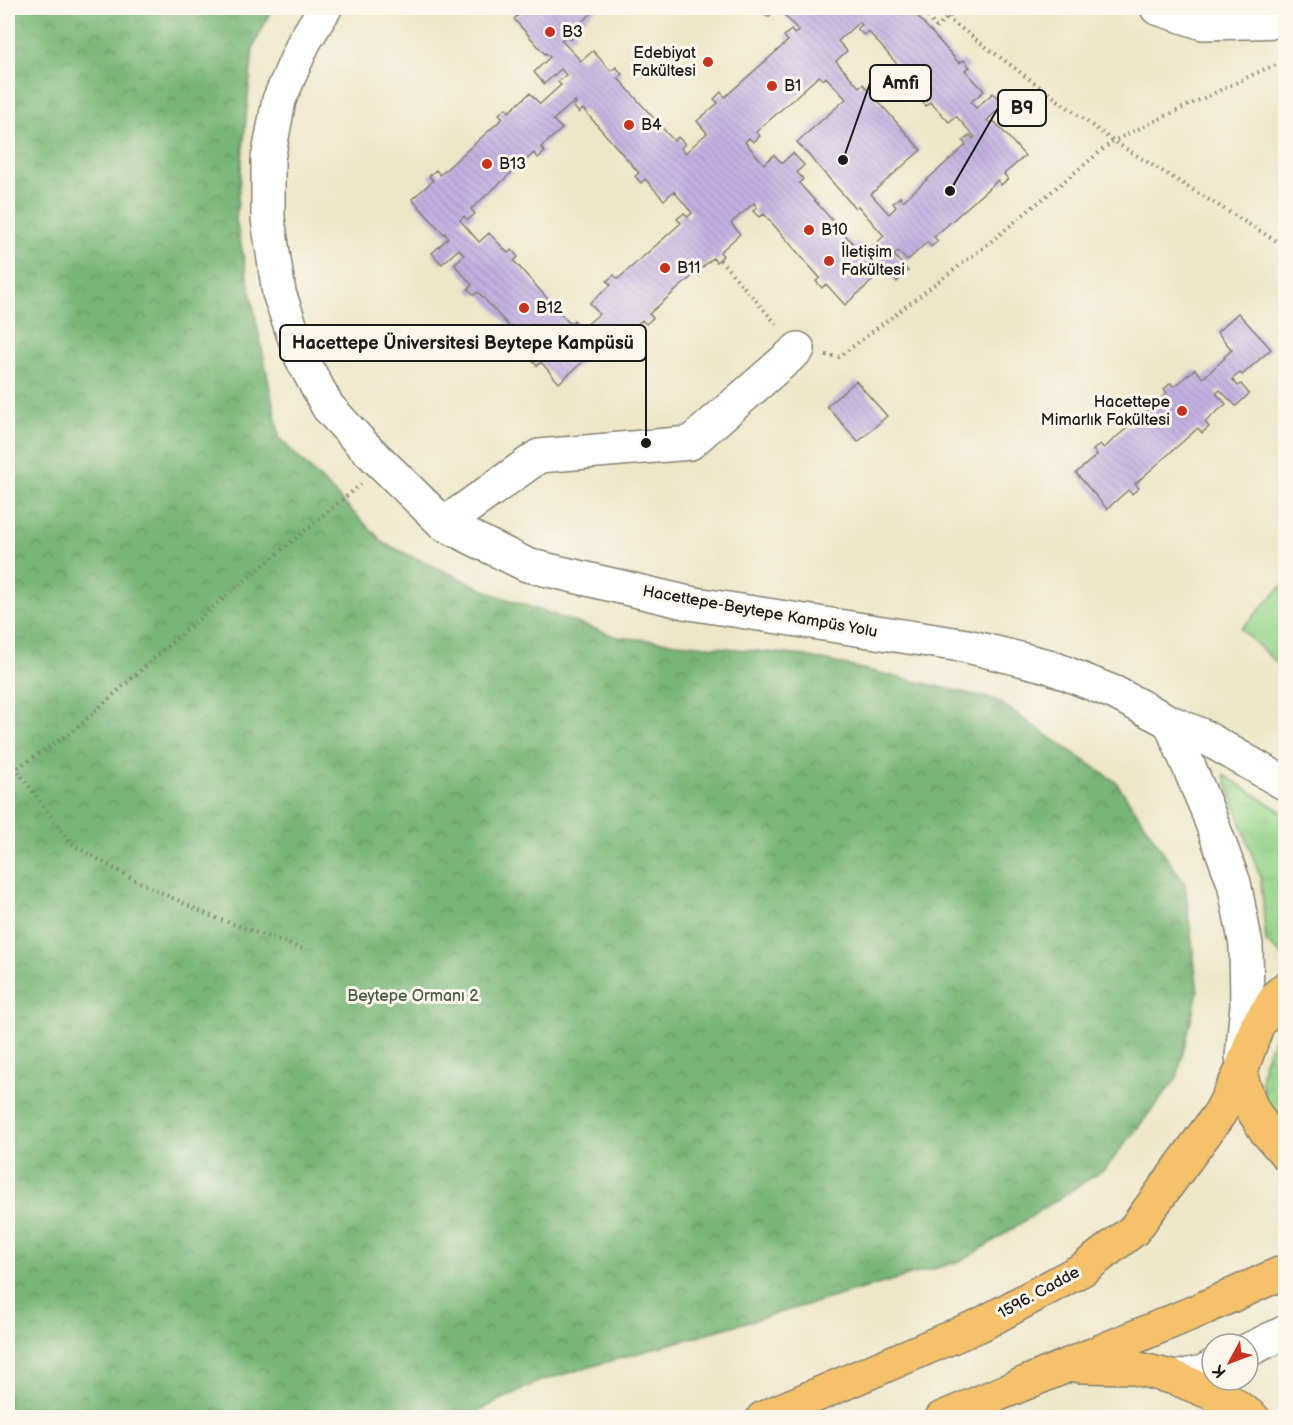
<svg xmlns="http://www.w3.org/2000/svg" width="1293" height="1425" font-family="'Balsamiq Sans',sans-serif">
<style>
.grass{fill:url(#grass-tufts);stroke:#597854;stroke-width:1.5}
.forest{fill:url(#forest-crowns);stroke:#4a694a;stroke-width:1.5}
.garden{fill:#96d58b;stroke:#597854;stroke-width:1.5}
.building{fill:url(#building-back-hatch);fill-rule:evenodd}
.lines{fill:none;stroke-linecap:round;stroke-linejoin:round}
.minor-casing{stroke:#848172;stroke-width:36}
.major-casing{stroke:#848172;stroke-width:36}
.path{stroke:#848172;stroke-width:4;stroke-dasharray:1.5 4.5;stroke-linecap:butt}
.minor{stroke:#fff;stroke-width:33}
.major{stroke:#f5c16b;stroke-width:33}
.poi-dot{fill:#c8321e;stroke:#fbf7ec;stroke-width:2}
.labels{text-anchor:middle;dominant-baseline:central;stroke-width:6;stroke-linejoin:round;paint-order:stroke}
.poi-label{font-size:16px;fill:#1c1c1c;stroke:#fbf7ec;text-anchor:start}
.street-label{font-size:16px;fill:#1c1c1c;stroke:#fbf7ec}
.park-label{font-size:16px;fill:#475d43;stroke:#fbf7ec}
.leader{fill:none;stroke:#1c1c1c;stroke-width:2}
.callout-dot{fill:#1c1c1c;stroke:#fbf7ec;stroke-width:2}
.callout{fill:#fbf7ec;stroke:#1c1c1c;stroke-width:2}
.callout-label{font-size:18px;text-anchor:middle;font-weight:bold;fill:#1c1c1c}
</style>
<defs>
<pattern id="grass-tufts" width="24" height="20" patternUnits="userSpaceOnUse" patternTransform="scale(1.5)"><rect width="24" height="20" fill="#96d58b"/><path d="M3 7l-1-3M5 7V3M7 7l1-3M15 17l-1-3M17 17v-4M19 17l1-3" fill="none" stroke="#81b677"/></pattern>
<pattern id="forest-crowns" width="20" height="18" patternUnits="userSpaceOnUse" patternTransform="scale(1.5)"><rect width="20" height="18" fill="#78b677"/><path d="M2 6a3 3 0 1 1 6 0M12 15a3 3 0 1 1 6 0" fill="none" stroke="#629361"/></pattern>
<pattern id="building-back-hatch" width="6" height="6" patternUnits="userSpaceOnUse" patternTransform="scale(1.5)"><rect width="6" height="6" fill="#c3b1e1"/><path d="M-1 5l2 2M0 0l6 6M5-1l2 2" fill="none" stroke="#a798c0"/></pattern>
</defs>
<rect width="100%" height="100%" fill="#fbf7ec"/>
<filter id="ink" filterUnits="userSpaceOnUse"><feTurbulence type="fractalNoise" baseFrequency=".0167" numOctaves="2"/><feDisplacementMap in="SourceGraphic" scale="12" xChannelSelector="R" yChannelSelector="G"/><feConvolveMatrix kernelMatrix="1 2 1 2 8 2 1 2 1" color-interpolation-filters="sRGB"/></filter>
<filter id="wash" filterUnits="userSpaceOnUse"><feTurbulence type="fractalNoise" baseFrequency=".008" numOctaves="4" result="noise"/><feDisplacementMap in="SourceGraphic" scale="24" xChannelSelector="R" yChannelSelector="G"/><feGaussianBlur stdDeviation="1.35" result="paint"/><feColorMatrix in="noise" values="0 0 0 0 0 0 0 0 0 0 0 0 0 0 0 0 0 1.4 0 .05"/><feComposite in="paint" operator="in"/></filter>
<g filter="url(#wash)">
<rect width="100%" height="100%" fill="#ede6c7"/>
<g class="grass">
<polygon points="1224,775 1285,814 1285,958 1266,942 1261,880"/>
<polygon points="1285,1015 1285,1133 1269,1112 1261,1082 1264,1061"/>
</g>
<polygon class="forest" points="8,8 272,8 253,48 236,220 280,439 385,544 496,595 618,637 806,656 996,700 1116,782 1185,884 1198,992 1177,1078 1106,1168 964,1260 537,1382 466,1417 8,1417"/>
<polygon class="garden" points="1285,583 1285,671 1241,629"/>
<g id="blocks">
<g class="building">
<path d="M526,8H598L573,29L577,34L570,40L566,36L561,40L581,61L593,51L611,71L616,67L622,74L618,78L674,141L678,137L685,144L681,148L685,153L707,133L697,121L718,103L714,99L721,92L725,97L788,41L784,36L791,30L794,34L799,31L778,8L768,17L759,8H910L959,63L964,60L970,67L965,70L984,91L971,102L976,108L993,93L1004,105L987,120L991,124L994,121L1025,156L1004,174L1008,179L1001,185L998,180L934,237L938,241L931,247L927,242L907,261L898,251L894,255L908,271L897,282L882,265L876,270L880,274L845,305L826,284L822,288L816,281L820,278L764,214L759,217L753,211L757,207L754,203L731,223L740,234L720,252L723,256L716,262L713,258L649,314L653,318L646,324L642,320L622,339L613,329L609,332L624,349L612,359L597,343L591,348L595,351L559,383L541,362L537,366L531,359L535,355L478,292L474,295L468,289L472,285L454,264L464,255L459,249L442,264L432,253L448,238L445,233L444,234L412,199L433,181L429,176L436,170L440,175L503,118L499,114L506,108L509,112L530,93L540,104L561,85L558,82L566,75L561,69L544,84L534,72L550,57L546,53L545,54L514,19ZM859,22L862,25L857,29L864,35L868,31L924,95L920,98L926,106L930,102L949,122L956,116L975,137L973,139L970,135L963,141L966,145L903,201L900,197L893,203L896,207L889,214L871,194L921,150L863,84L859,87L836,61L847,51L838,41ZM819,76L823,80L826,77L846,99L797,142L855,208L858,206L884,236L863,255L861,253L865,249L859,242L855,246L799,183L803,179L797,172L804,165L793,153L782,163L774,155L764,164L745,142L749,138L753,142L760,136L756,132ZM575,101L576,103L573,106L579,113L583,109L639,173L635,176L641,183L645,179L664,200L674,191L692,213L688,217L684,213L677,219L681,223L618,279L614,275L607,281L611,285L590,303L599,314L578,332L576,330L580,327L574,320L570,324L514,261L518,257L512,250L508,253L489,233L479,242L460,220L464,216L468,220L475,214L471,209L534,153L538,158L545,152L541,147L562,129L553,120Z"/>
<polygon points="1238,313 1271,349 1242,375 1240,373 1232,379 1238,386 1241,384 1249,394 1236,406 1220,390 1216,393 1226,404 1205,422 1209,427 1202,433 1198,428 1135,484 1139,488 1132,494 1128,490 1107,509 1076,473 1097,455 1093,450 1100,444 1104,448 1167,393 1164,389 1171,383 1174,387 1195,369 1203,378 1225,358 1224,357 1232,350 1217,332"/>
<polygon points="856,381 887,416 858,442 827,406"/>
</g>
</g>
</g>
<g filter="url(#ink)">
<use href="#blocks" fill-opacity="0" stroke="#848172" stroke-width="1.5"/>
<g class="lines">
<defs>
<g id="minor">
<polyline points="325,8 304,42 279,100 268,159 268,219 279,293 302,359 328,407 361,443 444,524 527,565 689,603 967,646 1048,666 1115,693 1170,722 1201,735 1286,784"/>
<polyline points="1157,8 1203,23 1286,21"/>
<polyline points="444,524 539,456 690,443 798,349"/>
<polyline points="1170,722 1206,807 1234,883 1246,945 1247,1005 1242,1057"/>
<polyline points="1248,1350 1286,1332"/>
<polyline points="1175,1378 1203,1372 1212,1367"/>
</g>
<g id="major">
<polyline points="1240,1074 1251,1107 1266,1131 1286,1154"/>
<polyline points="1080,1366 1131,1367 1175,1378 1228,1400 1253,1418"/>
<polyline points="763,1418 982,1324 1083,1269 1134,1230 1220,1113 1240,1074 1257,1026 1278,995 1286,988"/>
<polyline points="942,1418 1204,1308 1286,1271"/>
</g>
</defs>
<use href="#minor" class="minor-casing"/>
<use href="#major" class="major-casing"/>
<g class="path">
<polyline points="920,8 936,27"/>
<polyline points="911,10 914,8"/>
<polyline points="947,18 1113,141 1286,247"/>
<polyline points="931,32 959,8"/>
<polyline points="720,260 779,327"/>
<polyline points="826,355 839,357 983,248 1113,141 1265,69 1286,62"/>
<polyline points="8,757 71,844 133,879 208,915 305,950"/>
<polyline points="8,774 73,731 189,627 361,484"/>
</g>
<use href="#minor" class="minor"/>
<use href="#major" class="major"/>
</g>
</g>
<g class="poi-dot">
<circle cx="550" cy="32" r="6"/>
<circle cx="708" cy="62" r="6"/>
<circle cx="772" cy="86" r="6"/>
<circle cx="629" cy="125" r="6"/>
<circle cx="487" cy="164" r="6"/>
<circle cx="809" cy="230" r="6"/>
<circle cx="829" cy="261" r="6"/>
<circle cx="665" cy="268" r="6"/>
<circle cx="524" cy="308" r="6"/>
<circle cx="1182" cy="411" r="6"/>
</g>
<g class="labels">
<g class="poi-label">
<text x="562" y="32">B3</text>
<text x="696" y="53" text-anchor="end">Edebiyat<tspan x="696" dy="18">Fakültesi</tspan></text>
<text x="784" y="86">B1</text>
<text x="641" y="125">B4</text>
<text x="499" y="164">B13</text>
<text x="821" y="230">B10</text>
<text x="841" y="252">İletişim<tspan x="841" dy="18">Fakültesi</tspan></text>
<text x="677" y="268">B11</text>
<text x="536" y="308">B12</text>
<text x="1170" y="402" text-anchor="end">Hacettepe<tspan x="1170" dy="18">Mimarlık Fakültesi</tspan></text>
</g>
<g class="street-label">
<text transform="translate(760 612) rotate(10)">Hacettepe-Beytepe Kampüs Yolu</text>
<text transform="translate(1039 1293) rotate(-29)">1596. Cadde</text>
</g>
<g class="park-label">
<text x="413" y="996">Beytepe Ormanı 2</text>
</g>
</g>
<path class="leader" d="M843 160L870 83M950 191L998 108M646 443L646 343"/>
<g class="callout-dot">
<circle cx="843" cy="160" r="6"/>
<circle cx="950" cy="191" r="6"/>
<circle cx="646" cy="443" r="6"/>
</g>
<g class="callout">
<rect x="870" y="65" width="61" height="36" rx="6"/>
<rect x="998" y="90" width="48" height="36" rx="6"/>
<rect x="280" y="325" width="366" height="36" rx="6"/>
</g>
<g class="callout-label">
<text x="901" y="89">Amfi</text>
<text x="1022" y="114">B9</text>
<text x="463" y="349">Hacettepe Üniversitesi Beytepe Kampüsü</text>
</g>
<rect width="1293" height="1425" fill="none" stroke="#fbf7ec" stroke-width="30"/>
<g transform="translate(1230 1362) rotate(229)"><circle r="28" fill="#fbf7ec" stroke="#a29f99" stroke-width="1.5"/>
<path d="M0-4.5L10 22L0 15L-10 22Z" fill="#c8321e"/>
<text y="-9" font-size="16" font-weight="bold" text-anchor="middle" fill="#1c1c1c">K</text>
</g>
</svg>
